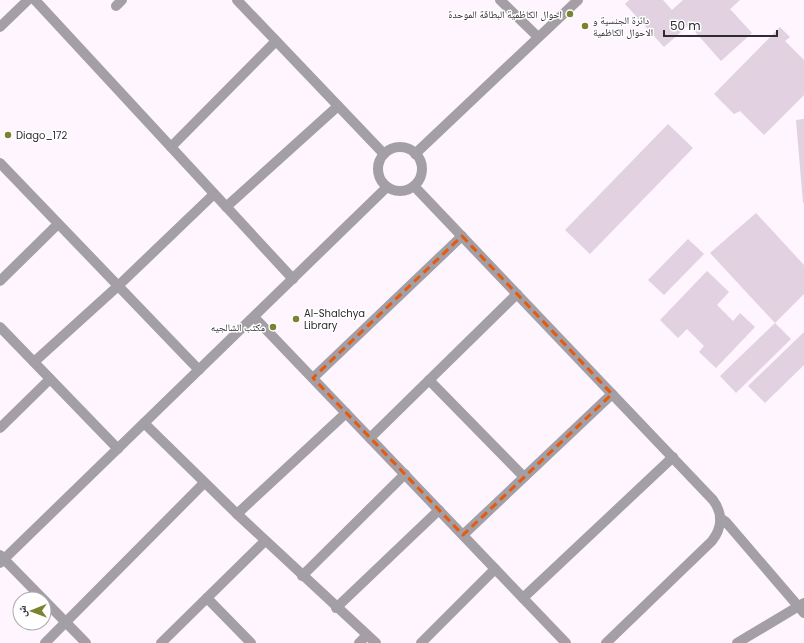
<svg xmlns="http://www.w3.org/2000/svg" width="804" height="643" font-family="Poppins,'Noto Naskh Arabic',sans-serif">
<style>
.building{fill:#e1d1e1}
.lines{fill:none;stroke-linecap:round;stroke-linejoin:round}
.minor{stroke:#a49ea5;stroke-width:10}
.marked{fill:none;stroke:#e8590c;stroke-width:3;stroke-dasharray:8 5;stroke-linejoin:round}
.poi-dot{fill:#7a8330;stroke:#fff;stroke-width:1.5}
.labels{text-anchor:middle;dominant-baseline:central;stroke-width:3;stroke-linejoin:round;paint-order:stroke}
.poi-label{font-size:10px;fill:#302a31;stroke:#fff;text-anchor:start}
</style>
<rect width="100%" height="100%" fill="#fef5fe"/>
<g class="building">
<polygon points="629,0 663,0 672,10 683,0 740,0 730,9 752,33 721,61 689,25 664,47 625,4"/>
<polygon points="780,27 790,37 785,41 804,60 804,95 764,135 740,111 734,114 714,94"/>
<polygon points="804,119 804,203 803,203 796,120"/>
<polygon points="668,124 693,148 590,254 565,230"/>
<polygon points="756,213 804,265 804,294 775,323 710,253"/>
<polygon points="688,239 704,254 664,295 648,280"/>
<polygon points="707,271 729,292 717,305 733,321 740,313 755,327 716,368 699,352 704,346 687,329 678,338 660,320"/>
<polygon points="775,323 791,339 736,393 720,376"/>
<polygon points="804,332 804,365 765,403 748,386"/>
</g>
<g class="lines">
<g class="minor">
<polyline points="35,0 293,279"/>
<polyline points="237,0 384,154"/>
<polyline points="500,0 538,37"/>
<polyline points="116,6 122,0"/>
<polyline points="0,27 28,0"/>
<polyline points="171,147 276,41"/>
<circle cx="400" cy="169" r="22"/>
<polyline points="415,154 578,0"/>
<polyline points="0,163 199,370"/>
<path d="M414,186L713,500C723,513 722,528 712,541L606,643"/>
<polyline points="226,207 338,106"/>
<polyline points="0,281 58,224"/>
<polyline points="254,317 566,643"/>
<polyline points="0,327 118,449"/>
<polyline points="34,362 118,286 214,194"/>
<polyline points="313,378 462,236"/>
<polyline points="429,380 524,477"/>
<polyline points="144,423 237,514 376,643"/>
<polyline points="0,428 50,379"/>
<polyline points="370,438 517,294"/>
<polyline points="237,514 346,413"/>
<polyline points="720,518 726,522 804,613"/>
<polyline points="463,535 612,394"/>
<polyline points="0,555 43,599"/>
<polyline points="0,563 387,187"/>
<polyline points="302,576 405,474"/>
<polyline points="207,598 251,643"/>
<polyline points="523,598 673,457"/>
<polyline points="44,600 86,643"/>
<polyline points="336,608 439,510"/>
<polyline points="45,643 204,483"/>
<polyline points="161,643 265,541"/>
<polyline points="359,643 367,635"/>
<polyline points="421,643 495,569"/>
<polyline points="737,643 804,603"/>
</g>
</g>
<path class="marked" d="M462,236L612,394L463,535L313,378Z"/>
<g class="poi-dot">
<circle cx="570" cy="14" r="4"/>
<circle cx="585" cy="26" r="4"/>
<circle cx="8" cy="135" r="4"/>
<circle cx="296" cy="319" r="4"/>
<circle cx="273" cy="327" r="4"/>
</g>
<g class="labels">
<g class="poi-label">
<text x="562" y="14" text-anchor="end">احوال الكاظمية البطاقة الموحدة</text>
<text x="593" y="20">دائرة الجنسية و<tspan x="593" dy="12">الاحوال الكاظمية</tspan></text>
<text x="16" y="135">Diago_172</text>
<text x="304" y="313">Al-Shalchya<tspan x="304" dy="12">Library</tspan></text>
<text x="265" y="327" text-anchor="end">مكتب الشالجيه</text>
</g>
</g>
<g transform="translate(32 611) rotate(269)"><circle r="19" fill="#ffffff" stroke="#acaaad"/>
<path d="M0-3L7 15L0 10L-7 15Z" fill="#7a8330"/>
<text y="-6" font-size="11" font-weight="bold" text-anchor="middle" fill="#302a31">ش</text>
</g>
<path d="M664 30v6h113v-6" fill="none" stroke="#302a31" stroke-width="2"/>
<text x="670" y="30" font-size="12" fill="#302a31" stroke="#ffffff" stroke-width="3" paint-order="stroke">50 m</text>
</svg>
